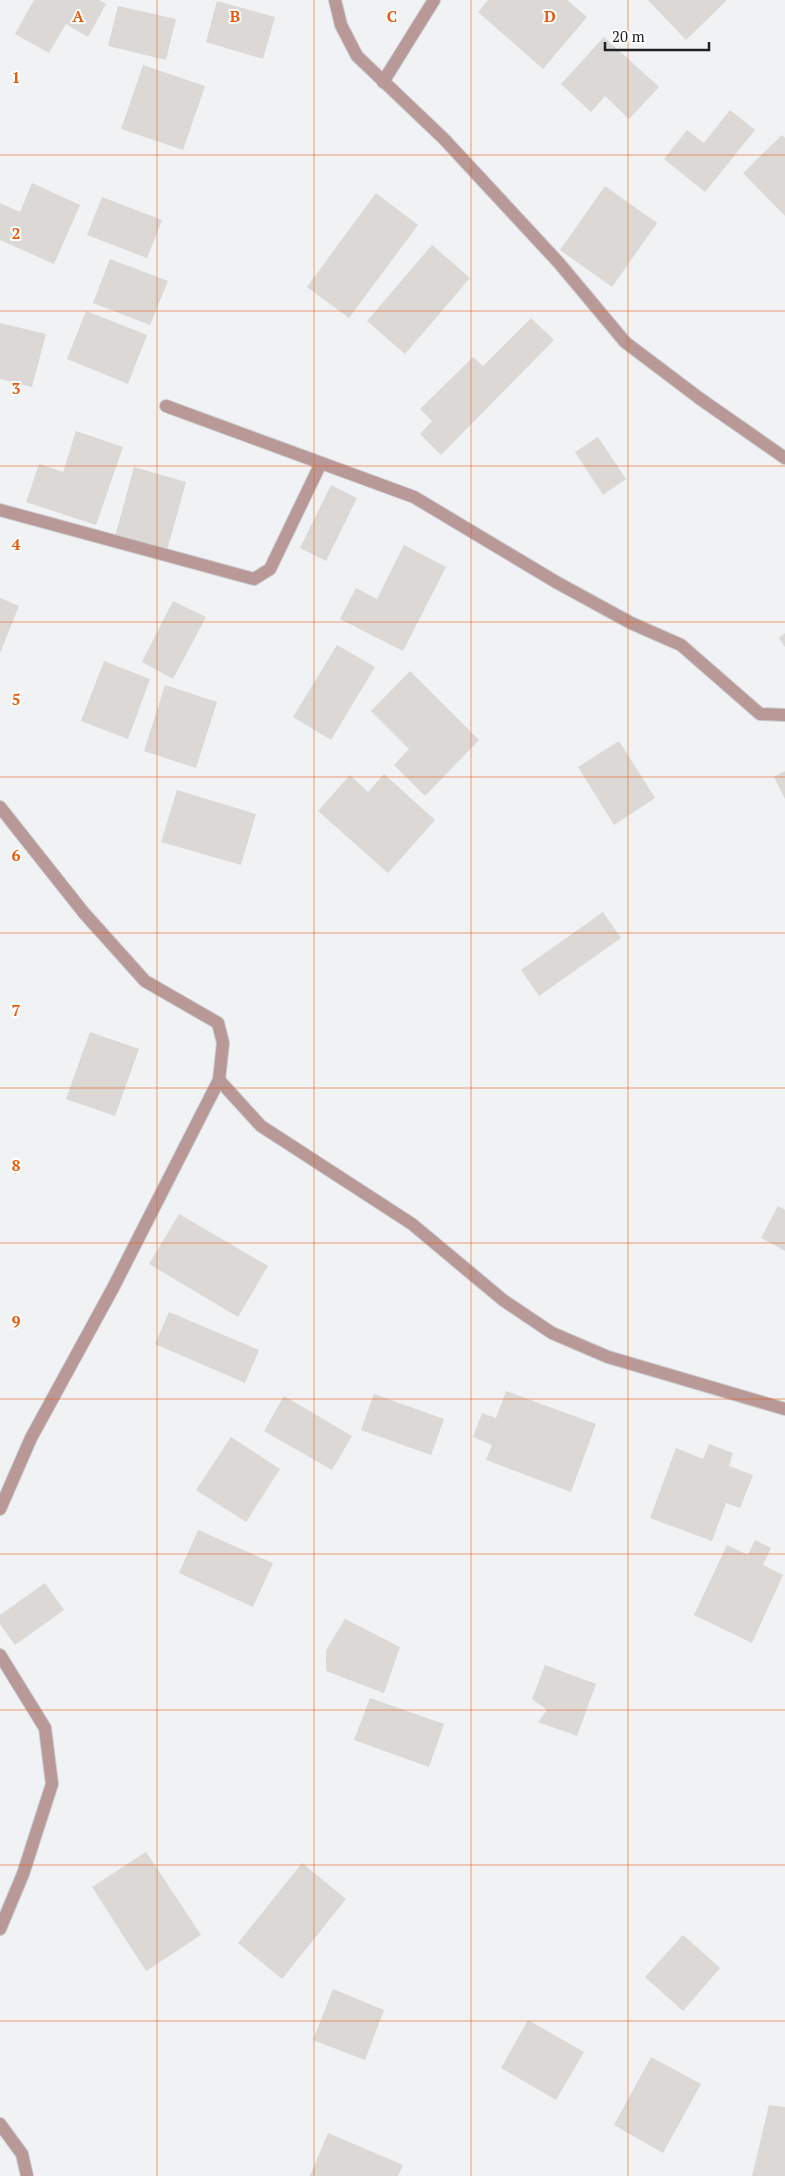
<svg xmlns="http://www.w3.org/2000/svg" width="785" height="2176" font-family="'PT Serif',serif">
  <rect width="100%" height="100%" fill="#f0f2f4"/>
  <g fill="#dbd8d6">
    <path d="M34,0H99L106,4L88,37L66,24L49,53L15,34Z"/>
    <path d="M488,0H567L587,17L543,69L478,12Z"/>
    <path d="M648,0H727L686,40Z"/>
    <path d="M217,1L275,17L263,59L206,42Z"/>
    <path d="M118,6L176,19L166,60L108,46Z"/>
    <path d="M604,37L659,87L629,119L605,96L591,112L561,84Z"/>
    <path d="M143,65L205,86L183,150L121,129Z"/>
    <path d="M730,110L755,130L705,192L664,159L687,130L704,143Z"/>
    <path d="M782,135L785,138V216L743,173Z"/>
    <path d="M32,183L80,205L54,264L0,240V203L20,212Z"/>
    <path d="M605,186L657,223L612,287L560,250Z"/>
    <path d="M376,193L418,225L349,318L307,287Z"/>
    <path d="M102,197L162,220L147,258L87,235Z"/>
    <path d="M432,245L470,278L405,354L367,321Z"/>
    <path d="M110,259L168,281L150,325L93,303Z"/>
    <path d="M86,311L147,335L128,384L67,359Z"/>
    <path d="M531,318L554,340L441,455L420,434L432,421L420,409L473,357L483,366Z"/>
    <path d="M0,323L46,334L32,387L0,379Z"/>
    <path d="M76,431L123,447L96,525L26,502L39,464L63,472Z"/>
    <path d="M598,437L626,479L603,495L575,452Z"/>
    <path d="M134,467L186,482L166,554L114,540Z"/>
    <path d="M331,485L357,498L326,561L300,548Z"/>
    <path d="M404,545L446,567L403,651L340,619L356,588L377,599Z"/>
    <path d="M0,598L19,606L0,653Z"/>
    <path d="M173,601L206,617L173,679L142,662Z"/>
    <path d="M785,633V647L779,638Z"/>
    <path d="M337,645L375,667L331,740L293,717Z"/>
    <path d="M104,661L150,679L128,739L81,721Z"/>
    <path d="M410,671L479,740L425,796L394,765L409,749L371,711Z"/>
    <path d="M165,685L217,702L196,768L144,751Z"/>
    <path d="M619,741L655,798L614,825L578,767Z"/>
    <path d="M785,771V799L774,777Z"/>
    <path d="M384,774L435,820L388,873L318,811L350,775L368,792Z"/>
    <path d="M177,790L256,814L241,865L161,842Z"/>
    <path d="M603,912L621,938L539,996L521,970Z"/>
    <path d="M90,1032L139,1049L115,1116L66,1099Z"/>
    <path d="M778,1206L785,1210V1251L761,1238Z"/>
    <path d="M179,1214L268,1266L238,1317L149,1264Z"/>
    <path d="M169,1312L259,1350L245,1383L155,1344Z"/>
    <path d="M506,1391L596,1424L571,1492L486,1460L492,1445L473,1437L482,1413L496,1418Z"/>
    <path d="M374,1394L444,1419L431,1455L361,1430Z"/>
    <path d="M284,1396L352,1436L332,1470L264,1431Z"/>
    <path d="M231,1437L280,1469L246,1522L196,1490Z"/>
    <path d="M709,1444L733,1453L729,1466L753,1475L740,1508L726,1503L712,1541L650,1518L676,1448L703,1459Z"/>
    <path d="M198,1530L273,1563L253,1607L179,1573Z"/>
    <path d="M755,1540L771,1548L763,1565L783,1575L752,1643L694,1615L727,1545L748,1555Z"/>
    <path d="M45,1583L64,1610L15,1645L0,1624V1615Z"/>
    <path d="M345,1619L400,1647L384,1693L326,1671V1650Z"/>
    <path d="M545,1665L596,1684L577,1736L538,1722L547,1710L532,1699Z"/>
    <path d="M370,1698L444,1724L429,1767L354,1740Z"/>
    <path d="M146,1852L201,1935L146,1971L92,1887Z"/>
    <path d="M302,1863L346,1899L282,1979L238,1943Z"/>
    <path d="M683,1935L720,1968L683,2011L645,1977Z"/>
    <path d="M333,1989L384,2010L365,2060L313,2040Z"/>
    <path d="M528,2020L584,2052L556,2100L501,2068Z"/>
    <path d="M651,2057L701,2084L663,2153L614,2125Z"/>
    <path d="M769,2105L785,2107V2176H752Z"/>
    <path d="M328,2133L403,2165L398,2176H310Z"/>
  </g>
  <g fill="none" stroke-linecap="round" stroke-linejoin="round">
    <g stroke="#cbccce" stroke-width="14">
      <g id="minor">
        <path d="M335,0L341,25L357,56L444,139L559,263L625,342L699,398L785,458"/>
        <path d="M383,82L434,0"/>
        <path d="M166,406L414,497L556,582L631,623L681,645L760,714L785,715"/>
        <path d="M0,510L254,579L270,569L321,463"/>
        <path d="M0,807L84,913L145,981L218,1023L223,1043L219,1080L113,1288L31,1438L0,1509"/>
        <path d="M219,1080L261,1126L412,1224L503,1300L552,1333L608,1357L785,1409"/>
        <path d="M0,1655L45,1728L52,1784L23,1874L0,1929"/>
        <path d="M0,2124L22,2154L27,2176"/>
      </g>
    </g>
    <use href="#minor" stroke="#b99898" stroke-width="12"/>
  </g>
  <path fill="none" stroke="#e8590c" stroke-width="1" stroke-opacity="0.55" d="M157,0V2176M314,0V2176M471,0V2176M628,0V2176M0,155H785M0,311H785M0,466H785M0,622H785M0,777H785M0,933H785M0,1088H785M0,1243H785M0,1399H785M0,1554H785M0,1710H785M0,1865H785M0,2021H785"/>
  <g font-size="16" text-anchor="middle" font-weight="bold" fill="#e8590c" stroke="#fff" stroke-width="4" stroke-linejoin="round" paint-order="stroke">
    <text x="78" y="22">A</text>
    <text x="235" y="22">B</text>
    <text x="392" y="22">C</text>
    <text x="550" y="22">D</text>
    <text x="16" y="83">1</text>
    <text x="16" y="239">2</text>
    <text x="16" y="394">3</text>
    <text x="16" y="550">4</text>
    <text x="16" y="705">5</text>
    <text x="16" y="861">6</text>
    <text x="16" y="1016">7</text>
    <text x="16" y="1171">8</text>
    <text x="16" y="1327">9</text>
  </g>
  <path d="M605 42v8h104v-8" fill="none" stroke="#202122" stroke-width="2.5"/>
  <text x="612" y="42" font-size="15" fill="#202122" stroke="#ffffff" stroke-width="4" paint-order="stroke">20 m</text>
</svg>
